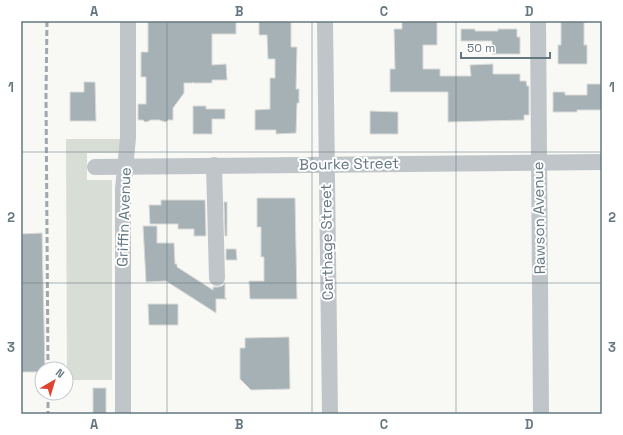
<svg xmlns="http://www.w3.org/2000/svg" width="623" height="435" font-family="'Space Grotesk',sans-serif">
  <rect width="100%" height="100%" fill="#f8f8f5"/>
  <path fill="#d8ddd5" d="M66,139H120V153H87V180H112V380H67Z"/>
  <g fill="#a6b1b5" stroke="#dadad8">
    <path d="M148,21H236V34H212V65L226,64L227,80H212V83H193V82L192,83H184V93L173,108V120H168L166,122L159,120H151L149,121L145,122L143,120H138V104H146V77H141V52H148Z"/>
    <path d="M259,21H291V47H297L296,89H299V103H297L296,133L276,134V130H255V110L270,109V78H275V59H268L267,35H259Z"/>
    <path d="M402,21H437V45H423V69H440V76H471L470,65L493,64V74H520V81H526L527,86H529V115H524V120L448,122V92H390V69H395L394,29H402Z"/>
    <path d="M561,21H584V45H587V64H558V45H561Z"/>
    <path d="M461,29H475V31H498V29H517V37H520V54H492V41H461Z"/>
    <path d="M84,82H95L96,121H70V92H84Z"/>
    <path d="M587,84H601L602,110H577V112H553V92H565V95H587Z"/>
    <path d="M193,106H206V109H225V119H212V134H193Z"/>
    <path d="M370,111L398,112V134H370Z"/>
    <path d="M257,198H295L297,299H250L249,281H264V257H261V227H257Z"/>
    <path d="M161,200H205L206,236H194V229H178V224H150L149,205H161Z"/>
    <path d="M224,202H227V236H225Z"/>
    <path d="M143,226H157V243H174L175,264H177V267L213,290V287H218L222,286L225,283V298L227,299H216V313L166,281L146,282Z"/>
    <path d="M42,233L45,369H42V372H21V234Z"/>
    <path d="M226,249H236L237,260H226Z"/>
    <path d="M148,304H178V325H149Z"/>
    <path d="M289,337L290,389L251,390L240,379V348H245V338Z"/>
    <rect x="93" y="388" width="13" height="26"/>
  </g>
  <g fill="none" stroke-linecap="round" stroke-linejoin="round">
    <g stroke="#bfc5c8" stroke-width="16">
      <path d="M325,21L330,414"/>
      <path d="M538,21L541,414"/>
      <path d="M214,165L217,278"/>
      <path d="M95,167L602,162"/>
      <path d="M123,414V189L128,138V21"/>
    </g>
    <g stroke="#9fa8ac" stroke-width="3" stroke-dasharray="6 3" stroke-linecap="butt">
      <path d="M47,21L46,96L48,369"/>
      <path d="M48,393V414"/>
    </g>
  </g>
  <path fill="none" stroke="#647780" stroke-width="1" stroke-opacity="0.55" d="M167,21V414M312,21V414M456,21V414M21,152H602M21,283H602"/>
  <g text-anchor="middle" stroke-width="4" stroke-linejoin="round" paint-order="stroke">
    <g font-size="15" fill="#647780" stroke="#fff">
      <text transform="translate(349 164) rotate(-1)" y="5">Bourke Street</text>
      <text transform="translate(124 217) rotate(-88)" y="5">Griffin Avenue</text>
      <text transform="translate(539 218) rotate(-91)" y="5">Rawson Avenue</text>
      <text transform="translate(327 242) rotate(-91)" y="5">Carthage Street</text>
    </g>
  </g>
  <rect width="623" height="435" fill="none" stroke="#ffffff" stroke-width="44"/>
  <g transform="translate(54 381) rotate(38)"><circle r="19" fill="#ffffff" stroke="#c1c9cc"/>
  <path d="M0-3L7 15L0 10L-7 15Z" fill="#e0442e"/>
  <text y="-6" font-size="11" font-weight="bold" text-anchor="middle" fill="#647780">N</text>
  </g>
  <path d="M461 52v6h89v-6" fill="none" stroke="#647780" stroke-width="2"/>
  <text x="467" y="52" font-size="12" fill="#647780" stroke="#ffffff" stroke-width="3" paint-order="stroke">50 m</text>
  <rect x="22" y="22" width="579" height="391" fill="none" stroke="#647780" stroke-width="1.5"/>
  <g font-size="13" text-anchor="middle" font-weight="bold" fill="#647780">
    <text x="94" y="16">A</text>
    <text x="239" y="16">B</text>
    <text x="384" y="16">C</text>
    <text x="529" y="16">D</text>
    <text x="11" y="92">1</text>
    <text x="612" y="92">1</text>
    <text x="11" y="222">2</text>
    <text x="612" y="222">2</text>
    <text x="11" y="352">3</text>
    <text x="612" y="352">3</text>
    <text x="94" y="429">A</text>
    <text x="239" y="429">B</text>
    <text x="384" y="429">C</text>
    <text x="529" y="429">D</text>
  </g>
</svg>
